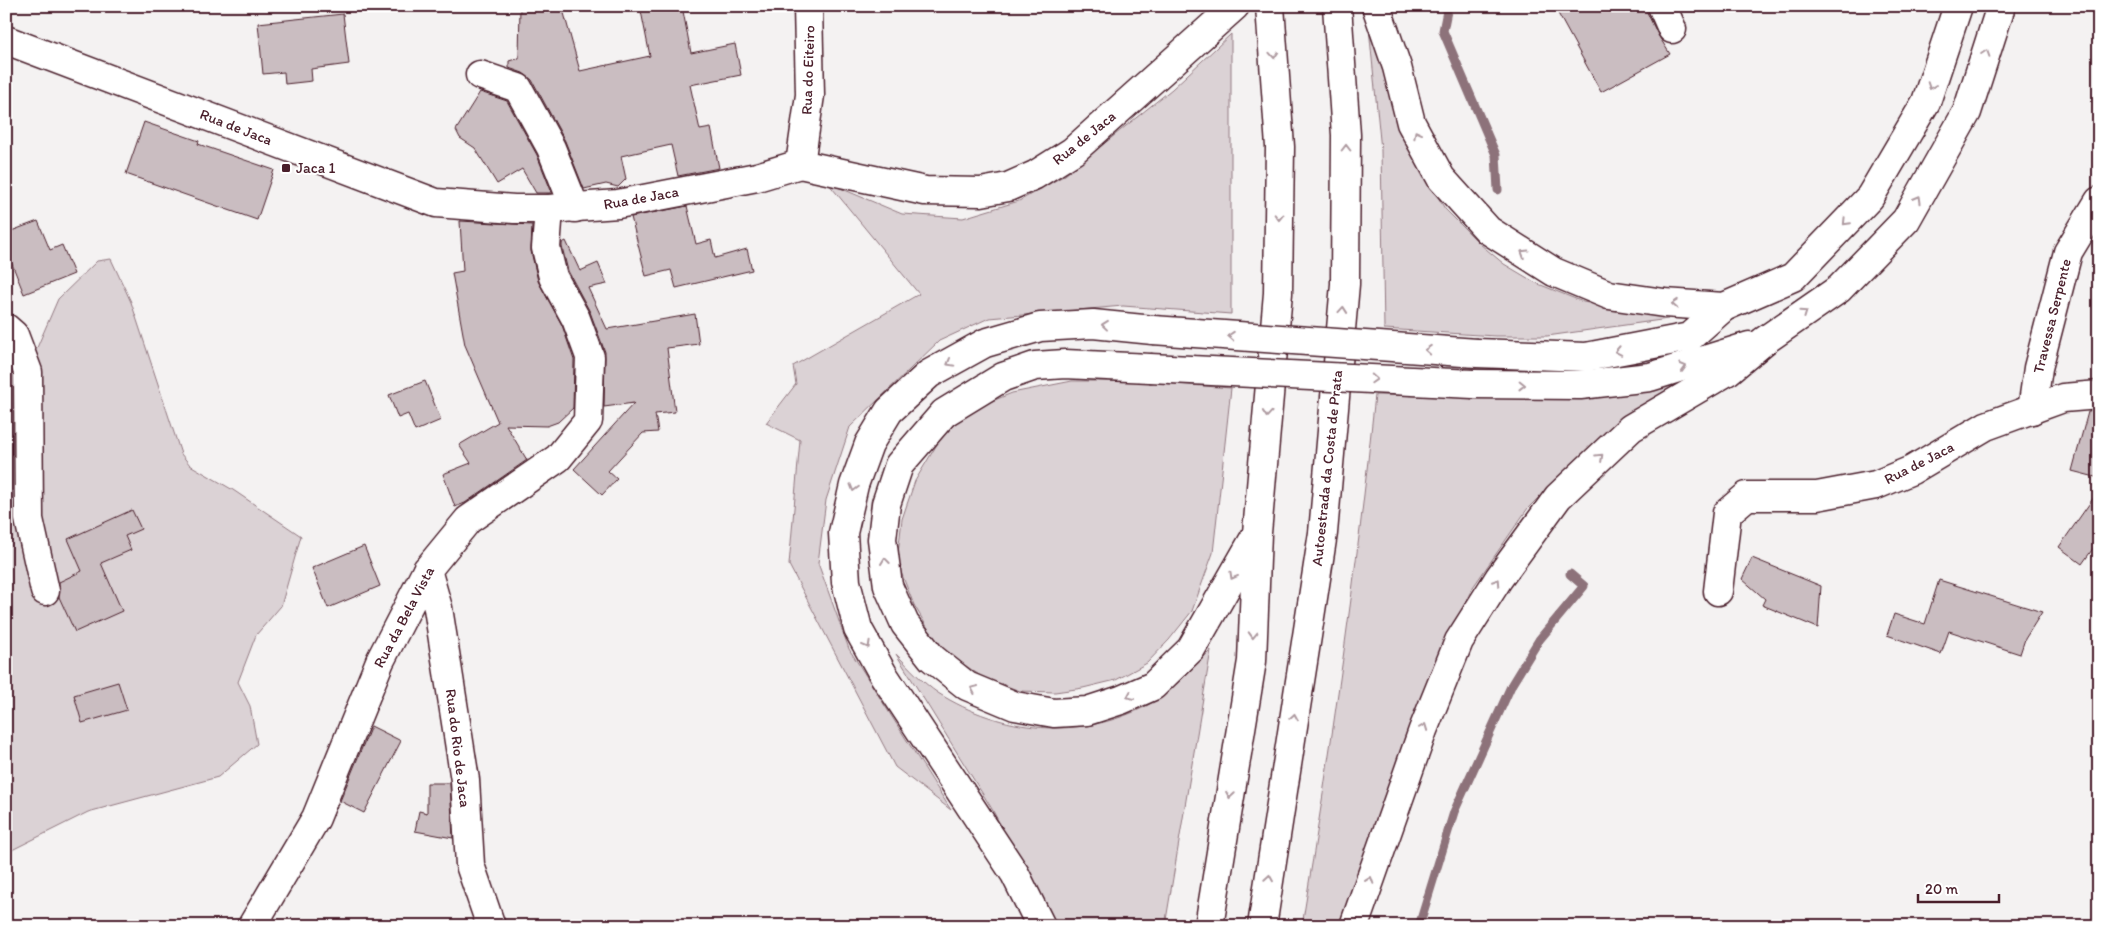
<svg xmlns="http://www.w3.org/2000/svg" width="2105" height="932" font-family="Itim,sans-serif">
  <rect width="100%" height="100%" fill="#f4f2f2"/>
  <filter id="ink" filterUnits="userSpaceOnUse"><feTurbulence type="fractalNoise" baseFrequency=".02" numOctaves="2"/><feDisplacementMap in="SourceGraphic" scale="10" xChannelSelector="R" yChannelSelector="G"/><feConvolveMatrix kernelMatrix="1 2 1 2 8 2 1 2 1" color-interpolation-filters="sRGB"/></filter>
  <g filter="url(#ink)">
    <g fill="#dbd2d5" stroke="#927880">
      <path d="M1369,28L1410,149L1445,209L1480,244L1504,264L1536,283L1583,302L1635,311H1665L1668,319L1547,336H1495L1384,329L1381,150Z"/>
      <path d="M1231,34V314L1123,306L989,318L939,341L850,427L826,500L818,563L849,649L951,810L895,767L789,565L800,440L766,423L796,384L793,366L919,294L828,183L902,214L963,218L1019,201L1065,175L1172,89Z"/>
      <path d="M111,259L131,302L181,454L190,465L233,490L301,536L281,606L256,635L238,682L250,706L257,744L218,777L88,812L6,853V368L36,350L58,299L97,261Z"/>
      <path d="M1689,376L1565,471L1528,508L1473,587L1432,668L1359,877L1340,926H1302C1331,749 1357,573 1375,395L1556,398Z"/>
      <path d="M1072,381H1135L1231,388L1213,553L1192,611L1169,640L1147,663L1116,680L1083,688L1055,692L1020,691L982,677L939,647L914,605L897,562L902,519L915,481L942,436L970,410L1012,393Z"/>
      <path d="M1211,650L1165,926H1053L992,809L896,654C909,667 923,683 938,693C1001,733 1081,741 1148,705C1172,692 1192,668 1211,650Z"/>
    </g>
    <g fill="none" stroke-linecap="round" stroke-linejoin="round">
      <g stroke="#8d727a" stroke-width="9">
        <path d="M1448,6L1443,31L1496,155L1498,190"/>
        <path d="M1419,926L1454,812L1512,684L1539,640L1584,586L1570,574"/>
      </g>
    </g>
    <g fill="#cabdc1" stroke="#4a1f2b">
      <path d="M520,6H562L580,71L650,56L640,6H682L691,53L735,44L741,75L690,85L700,130L711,128L719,168L678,176L671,145L621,156L626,179L618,187L606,184L584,189L565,141L532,80L523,73L509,68V61L519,58Z"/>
      <path d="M1554,6H1644L1658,35L1670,54L1601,92Z"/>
      <path d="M343,14L349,64L311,69L312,81L285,84L284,72L263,74L258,23Z"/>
      <path d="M480,92L507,101L537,155L552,193H536L522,169L497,184L475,148L460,138L456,130Z"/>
      <path d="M144,122L199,141L198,144L274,170L257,220L126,174Z"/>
      <path d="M687,206L696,244L711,240L715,258L747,249L752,270L676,288L671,270L646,276L631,217Z"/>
      <path d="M38,221L50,250L62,245L74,274L24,294L12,264L6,267V233Z"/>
      <path d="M460,221L532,225L531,251L538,281L562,325L574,360L573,408L558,422L547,426L506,425L527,460L465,503L455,507L443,474L471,463L459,445L498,422L465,345L452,273L463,271Z"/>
      <path d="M566,241L580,271L598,263L607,284L588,288L607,329L695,314L699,344L667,348L675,412L655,414L658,432L643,433L608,471L617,479L602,495L574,469L634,403L604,407L605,352L590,312L568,271L562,247V243Z"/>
      <path d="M425,381L441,420L415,431L408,414L398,418L389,395Z"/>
      <path d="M2099,411V478L2072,471L2088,412Z"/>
      <path d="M2099,490V540L2082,564L2059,547Z"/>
      <path d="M132,510L141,529L125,536L131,550L101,563L122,611L75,632L59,597V582L82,571L68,539Z"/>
      <path d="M364,546L380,586L328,608L312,568Z"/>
      <path d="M1752,558L1821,586L1818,628L1762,605L1765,599L1742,579Z"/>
      <path d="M1939,580L2042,612L2025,639L2020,654L1949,631L1941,654L1887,635L1894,614L1925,624Z"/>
      <path d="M118,682L127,710L82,723L74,695Z"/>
      <path d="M371,726L401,741L364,813L340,801Z"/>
      <path d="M427,783H450L453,838L415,831L419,811L427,813Z"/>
    </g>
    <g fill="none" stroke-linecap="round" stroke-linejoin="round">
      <g stroke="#4a1f2b" stroke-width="31">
        <g id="minor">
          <path d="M1662,6L1672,29"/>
          <path d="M6,40L436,203L514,209H549L618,204L757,177L800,164L925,191L981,192L1008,187L1035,175L1073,151L1235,6"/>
          <path d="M480,75L518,88L551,148L575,208"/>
          <path d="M800,164L810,95L808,6"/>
          <path d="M6,328L14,335L28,372L29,519L45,591"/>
          <path d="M2032,410L2038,368L2068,252L2099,201"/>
          <path d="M427,570L438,608L465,780L470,865L491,926"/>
          <path d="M1718,591L1727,513L1747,496H1817L1876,485L1912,470L1986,426L2063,398L2099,395"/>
          <path d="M252,926L316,818L380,661L427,570L468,520L558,458L588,421L590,357L576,319L553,277L546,248L549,209"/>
        </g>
      </g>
      <g stroke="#4a1f2b" stroke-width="31">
        <g id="highway">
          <path d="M1376,6L1397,67L1411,123L1441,178L1488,230L1554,272L1609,295L1664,303L1724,307"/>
          <path d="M1477,353L1586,357L1690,337L1724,307L1793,277L1870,197L1926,102L1958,6"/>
          <path d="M1150,368L1065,364L1035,366L1003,377L944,413L899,465L886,504L882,539L888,586L905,624L932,658L967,686L1015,706L1054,713L1087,711L1121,700L1153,686L1191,649L1254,539"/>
          <path d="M1473,384L1580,385L1650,377L1749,346"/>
          <path d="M1041,926L1015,874L883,674L858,629L846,582L843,533L854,485L869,444L889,411L929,374L985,343L1040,327L1093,324L1153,330"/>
          <path d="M1209,926L1252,661L1257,533L1278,293L1280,147L1270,6"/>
          <path d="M1262,926L1323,533L1345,284L1346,135L1337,6"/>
          <path d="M1354,926L1423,730L1459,641L1499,578L1558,497L1631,428L1728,371L1764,341L1839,289L1906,220L1967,112L2001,6"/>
        </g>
      </g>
      <use href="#minor" stroke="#fff" stroke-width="28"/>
      <use href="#highway" stroke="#fff" stroke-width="28"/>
      <g stroke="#4a1f2b" stroke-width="31" stroke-linecap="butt">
        <g id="highway-bridge">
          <path d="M1153,330L1477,353"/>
          <path d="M1150,368L1473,384"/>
        </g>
      </g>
      <use href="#highway-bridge" stroke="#fff" stroke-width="28"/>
    </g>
    <defs><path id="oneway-chevron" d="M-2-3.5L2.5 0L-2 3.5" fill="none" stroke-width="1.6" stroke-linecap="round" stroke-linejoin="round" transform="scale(1.25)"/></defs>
    <g stroke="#ae9aa0">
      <use href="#oneway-chevron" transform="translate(1986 53) rotate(-72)"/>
      <use href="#oneway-chevron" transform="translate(1274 55) rotate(86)"/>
      <use href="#oneway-chevron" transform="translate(1931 86) rotate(109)"/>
      <use href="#oneway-chevron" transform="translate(1417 134) rotate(-119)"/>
      <use href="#oneway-chevron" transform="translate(1346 148) rotate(-90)"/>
      <use href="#oneway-chevron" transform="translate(1918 199) rotate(-60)"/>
      <use href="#oneway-chevron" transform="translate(1279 217) rotate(91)"/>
      <use href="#oneway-chevron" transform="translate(1846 222) rotate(134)"/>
      <use href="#oneway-chevron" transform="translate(1524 253) rotate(-148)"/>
      <use href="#oneway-chevron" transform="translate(1675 304) rotate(-176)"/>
      <use href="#oneway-chevron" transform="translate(1343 310) rotate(-85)"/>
      <use href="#oneway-chevron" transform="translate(1804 313) rotate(-35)"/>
      <use href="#oneway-chevron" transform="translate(1105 325) rotate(-174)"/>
      <use href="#oneway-chevron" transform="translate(1231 336) rotate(-176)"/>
      <use href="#oneway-chevron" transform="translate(1428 350) rotate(-176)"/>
      <use href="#oneway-chevron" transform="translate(1618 351) rotate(169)"/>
      <use href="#oneway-chevron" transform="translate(950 363) rotate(151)"/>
      <use href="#oneway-chevron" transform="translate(1683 367) rotate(-17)"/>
      <use href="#oneway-chevron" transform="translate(1374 379) rotate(3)"/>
      <use href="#oneway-chevron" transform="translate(1522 385) rotate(1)"/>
      <use href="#oneway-chevron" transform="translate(1267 414) rotate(95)"/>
      <use href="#oneway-chevron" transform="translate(1600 457) rotate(-43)"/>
      <use href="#oneway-chevron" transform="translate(854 488) rotate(106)"/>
      <use href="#oneway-chevron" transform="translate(885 561) rotate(-97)"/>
      <use href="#oneway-chevron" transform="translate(1233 576) rotate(119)"/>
      <use href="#oneway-chevron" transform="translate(1497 582) rotate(-57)"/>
      <use href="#oneway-chevron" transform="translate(1253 635) rotate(92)"/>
      <use href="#oneway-chevron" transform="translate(867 645) rotate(61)"/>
      <use href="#oneway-chevron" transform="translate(974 689) rotate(-156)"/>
      <use href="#oneway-chevron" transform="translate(1130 696) rotate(156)"/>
      <use href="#oneway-chevron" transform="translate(1294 717) rotate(-81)"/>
      <use href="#oneway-chevron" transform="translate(1424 727) rotate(-69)"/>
      <use href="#oneway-chevron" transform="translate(1230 795) rotate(99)"/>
      <use href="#oneway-chevron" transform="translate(1269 878) rotate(-81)"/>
      <use href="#oneway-chevron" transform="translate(1370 880) rotate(-71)"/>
    </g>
  </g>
  <rect fill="#4a1f2b" stroke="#fff" stroke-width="2" x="281" y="163" width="10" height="10" rx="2.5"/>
  <g text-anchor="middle" stroke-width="4" stroke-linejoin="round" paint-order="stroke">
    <g font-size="15" fill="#4a1f2b" stroke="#fff">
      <text transform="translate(808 70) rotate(-88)" y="5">Rua do Eiteiro</text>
      <text transform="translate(236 127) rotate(21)" y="5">Rua de Jaca</text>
      <text transform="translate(1084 138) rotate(-39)" y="5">Rua de Jaca</text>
      <text transform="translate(641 198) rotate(-10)" y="5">Rua de Jaca</text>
      <text transform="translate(2052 316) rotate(-76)" y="5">Travessa Serpente</text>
      <text transform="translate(1919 463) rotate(-27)" y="5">Rua de Jaca</text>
      <text transform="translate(1327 468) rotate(-84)" y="5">Autoestrada da Costa de Prata</text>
      <text transform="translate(404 617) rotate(-62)" y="5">Rua da Bela Vista</text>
      <text transform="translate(458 748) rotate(83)" y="5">Rua do Rio de Jaca</text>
    </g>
    <g font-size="15" fill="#4a1f2b" stroke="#fff" text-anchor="start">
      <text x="296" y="173">Jaca 1</text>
    </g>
  </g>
  <rect width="2105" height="932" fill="none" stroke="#fff" stroke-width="25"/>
  <rect x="12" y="12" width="2080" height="907" fill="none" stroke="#4a1f2b" stroke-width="2" filter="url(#ink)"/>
  <path d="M1918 894v8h81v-8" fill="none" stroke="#4a1f2b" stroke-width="2.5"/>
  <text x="1925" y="894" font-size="15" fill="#4a1f2b" stroke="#ffffff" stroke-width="4" paint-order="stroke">20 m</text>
</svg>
